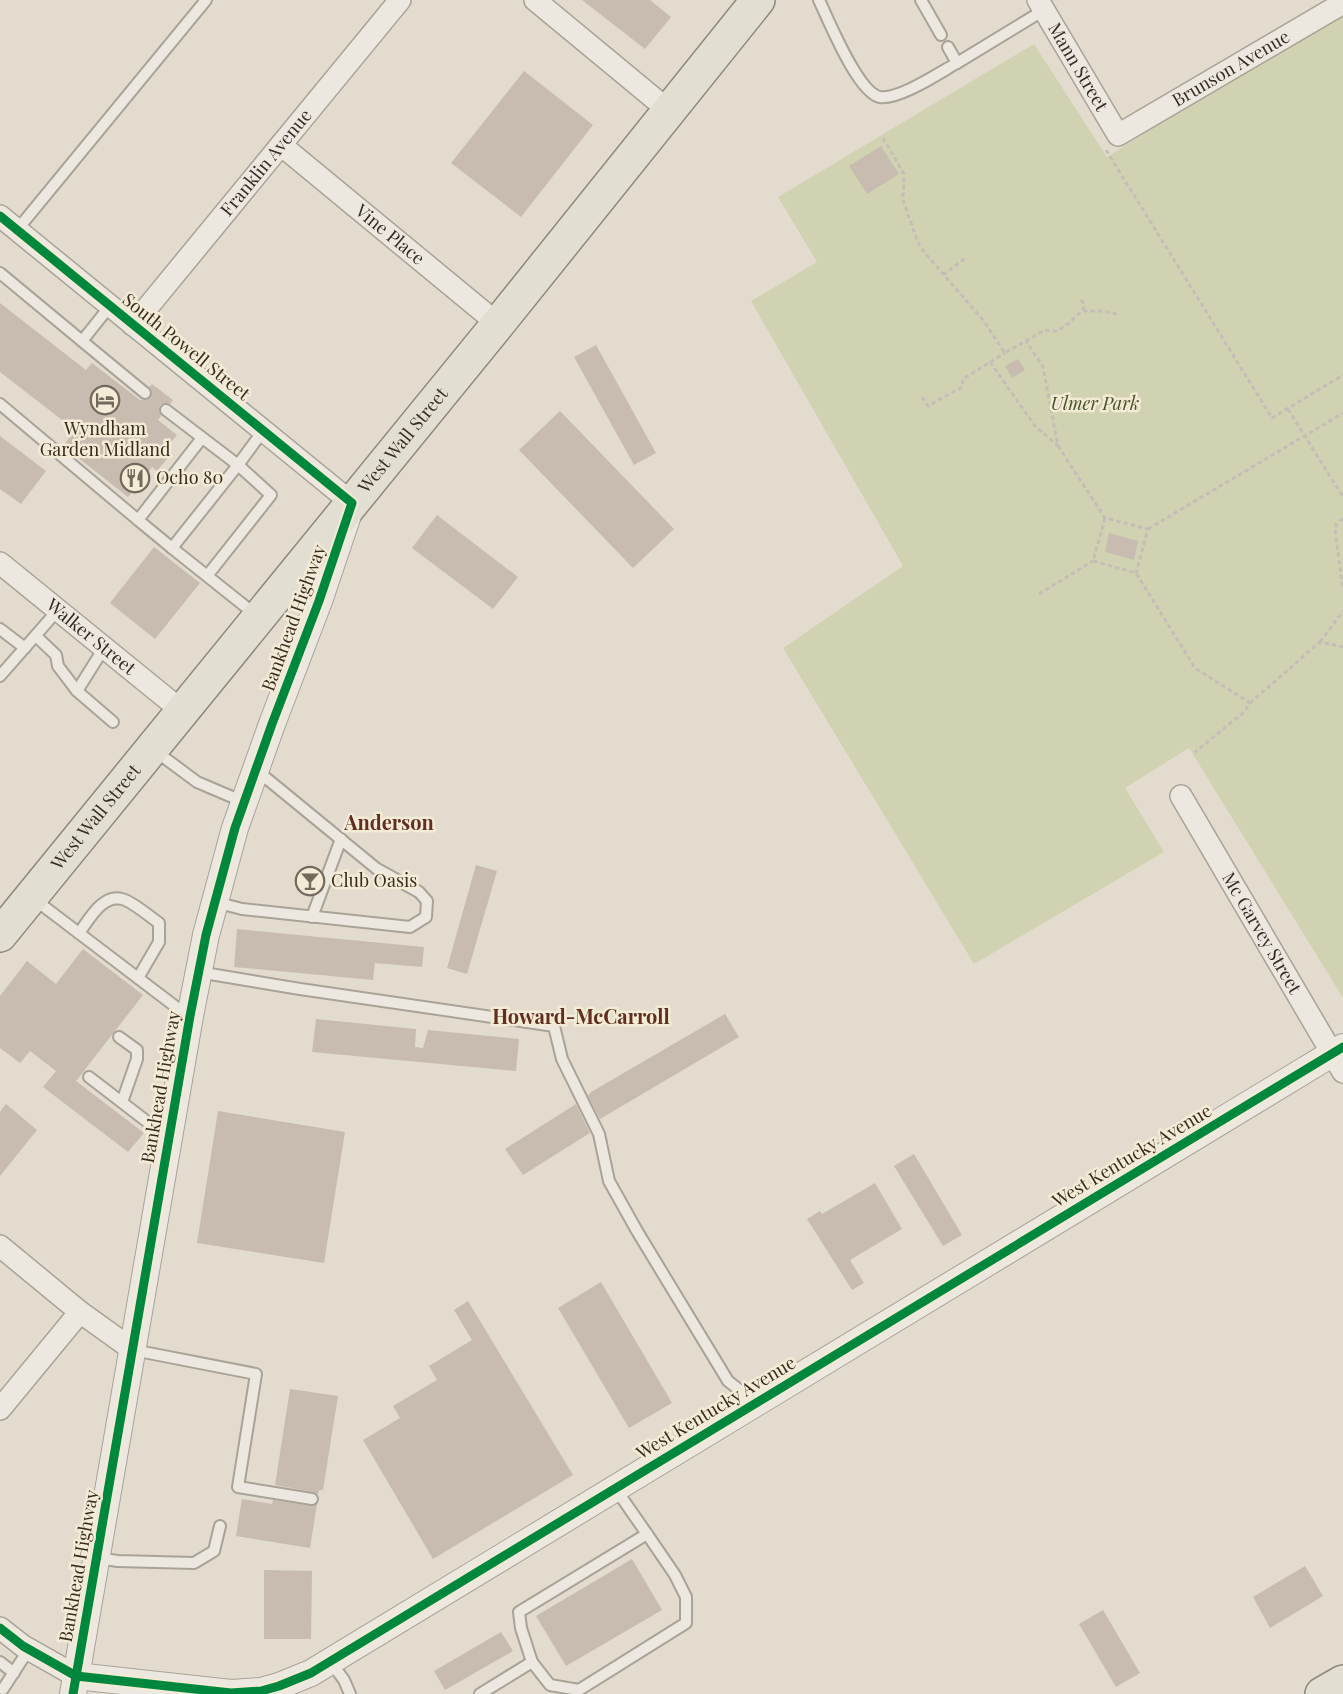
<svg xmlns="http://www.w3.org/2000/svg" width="1343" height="1694" font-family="'Playfair Display',serif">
  <rect width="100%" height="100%" fill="#e3dcce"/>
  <path fill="#d1d2b2" d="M1343,8V998L1189,748L1125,788L1164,852L974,964L783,648L903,566L751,301L817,262L778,197L1034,44L1107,157Z"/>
  <g fill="#c7bcaf">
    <path d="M582,0H650L671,17L645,49Z"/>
    <path d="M524,71L593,125L521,217L451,163Z"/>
    <path d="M881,146L899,174L867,194L849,166Z"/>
    <path d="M0,303L86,370L92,363L140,400H147L151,397L152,391L149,387L152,384L173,400L170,404L166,403L160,405L159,410L161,416L158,420L177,435L166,448L172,453L157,471L152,467L128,497L63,446L75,430L0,372Z"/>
    <path d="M596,345L656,453L634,465L574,357Z"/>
    <path d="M1018,359L1025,370L1012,378L1005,366Z"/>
    <path d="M560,411L674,529L633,568L519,450Z"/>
    <path d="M0,436L46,471L21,504L0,489Z"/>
    <path d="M437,515L518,577L493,609L412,548Z"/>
    <path d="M1109,533L1138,541L1134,560L1105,552Z"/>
    <path d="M154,547L200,583L155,639L110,603Z"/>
    <path d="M476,865L497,871L467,974L447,968Z"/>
    <path d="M237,929L424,947L422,967L375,963L373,980L234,967Z"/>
    <path d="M83,949L143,995L76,1081L144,1133L128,1152L43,1087L56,1071L30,1051L20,1063L0,1048V996L27,961L56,984Z"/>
    <path d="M725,1014L739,1037L600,1119L588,1096L591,1092Z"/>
    <path d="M316,1019L416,1029L415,1047L423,1048L428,1030L519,1039L516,1071L312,1052Z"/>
    <path d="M6,1104L37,1130L0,1176V1112Z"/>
    <path d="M576,1104L590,1133L523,1175L505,1149Z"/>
    <path d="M218,1111L345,1132L324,1263L197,1243Z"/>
    <path d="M914,1154L962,1235L943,1246L894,1166Z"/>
    <path d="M875,1183L902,1229L850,1260L864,1283L852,1290L807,1219L820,1211L822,1214Z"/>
    <path d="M601,1282L672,1403L629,1428L558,1308Z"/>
    <path d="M468,1301L573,1475L433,1559L363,1440L400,1418L393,1406L437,1380L429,1366L472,1340L454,1310Z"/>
    <path d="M290,1389L338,1396L323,1490H319L318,1495L313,1492L275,1485Z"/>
    <path d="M242,1499L272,1504L273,1500L311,1506L317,1504L310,1548L236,1536Z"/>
    <path d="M632,1559L662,1610L566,1666L536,1616Z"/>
    <path d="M1305,1566L1323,1596L1270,1628L1253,1597Z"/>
    <path d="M264,1570L312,1571L311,1639H264Z"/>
    <path d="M1103,1610L1140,1673L1116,1687L1079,1624Z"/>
    <path d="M501,1632L513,1651L445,1690L434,1671Z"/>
  </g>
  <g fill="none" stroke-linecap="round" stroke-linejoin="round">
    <g stroke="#a9a297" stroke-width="14">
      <g id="service">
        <path d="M819,0C829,21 858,93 880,97C899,100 939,73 957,63"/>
        <path d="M921,0L941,35"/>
        <path d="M948,47L957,63L1044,10"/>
        <path d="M17,230L206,0"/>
        <path d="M0,273L82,341"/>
        <path d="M110,306L82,341L145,393"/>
        <path d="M0,404L138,520"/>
        <path d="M166,410L238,465L263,431"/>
        <path d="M172,548L138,520L202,438"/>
        <path d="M207,576L271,495L238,465L172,548L256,615"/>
        <path d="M0,629L25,648"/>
        <path d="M36,636L56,655L58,666L77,691"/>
        <path d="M104,648L77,691L113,722"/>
        <path d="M0,676L57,611"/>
        <path d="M154,750L197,782L244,802"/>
        <path d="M34,899L180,1010L190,1012"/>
        <path d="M215,902L242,909L410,927L426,917L427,901L419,892L377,869L266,778L254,776"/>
        <path d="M312,917L341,839"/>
        <path d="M79,933C89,920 102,894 122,899C132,901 150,917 159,923V942L138,978"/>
        <path d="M198,972L300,989L554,1026L562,1059L599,1134L609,1181L637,1231L728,1381L756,1403"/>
        <path d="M119,1037L137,1050V1059L122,1102"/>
        <path d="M89,1077L167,1137"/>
        <path d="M133,1350L256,1374L238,1487L312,1499"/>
        <path d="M97,1558L118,1561L194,1563L214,1551L220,1526"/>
        <path d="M330,1661L344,1680L350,1694"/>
        <path d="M0,1662L14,1673"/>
        <path d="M532,1662L550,1685L579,1690L686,1623V1597L675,1575L647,1534"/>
        <path d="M3,1689L29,1649"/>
        <path d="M480,1694L532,1662L521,1628L519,1612L647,1534L615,1488"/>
      </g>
    </g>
    <g stroke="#a9a297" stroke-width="24">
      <g id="minor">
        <path d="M535,0L668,110"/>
        <path id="s1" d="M1038,0L1118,135L1343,3"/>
        <path id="s2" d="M281,145L498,324"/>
        <path d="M0,216L352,503"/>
        <path id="s3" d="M133,325L400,0"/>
        <path id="s4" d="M0,563L182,711"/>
        <path id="s5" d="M1181,796L1343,1072"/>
        <path d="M0,1246L80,1312L133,1350"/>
        <path d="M0,1409L80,1312"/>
        <path d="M0,1628L23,1646L76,1676"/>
      </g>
    </g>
    <g stroke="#a9a297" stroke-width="28">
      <g id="tertiary">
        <path d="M76,1676L231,1693L261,1691L279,1686L311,1673L1343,1047"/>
        <path d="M73,1694L190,1016L206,935L235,828L272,724L319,601L348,515"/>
      </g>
    </g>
    <g stroke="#8e877e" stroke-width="36">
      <g id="primary">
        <path id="s6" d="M0,935L498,324L758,0"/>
        <path d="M1322,1694L1343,1682"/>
      </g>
    </g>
    <g stroke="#c4bfb6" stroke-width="3" stroke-dasharray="4.5 3" stroke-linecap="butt">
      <path d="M883,138L904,174L903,200L918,243L925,253L983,320L1005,353L1045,330L1057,331L1069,323L1082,311H1103L1120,315"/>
      <path d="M1106,150L1272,418L1343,375"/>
      <path d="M943,275L967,257"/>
      <path d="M1081,300L1085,305L1082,311"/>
      <path d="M990,362L1035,426L1058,446L1043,367L1026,341"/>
      <path d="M922,397L928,406L962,387L963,379L1005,353"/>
      <path d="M1288,409L1343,497"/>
      <path d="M1058,446L1105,518L1148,529L1136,573"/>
      <path d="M1105,518L1093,561L1136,573L1195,668L1250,703L1244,712L1195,752"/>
      <path d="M1343,519L1337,522L1335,530L1343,590"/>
      <path d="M1148,529L1343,413"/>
      <path d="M1039,594L1093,561"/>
      <path d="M1320,642L1343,611"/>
      <path d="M1250,703L1320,642L1343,647"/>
    </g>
    <use href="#service" stroke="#ece8e0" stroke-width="10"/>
    <use href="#minor" stroke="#ece8e0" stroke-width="21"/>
    <use href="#tertiary" stroke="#ece8e0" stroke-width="26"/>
    <use href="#primary" stroke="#e3ded2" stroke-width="33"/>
    <g stroke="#f3ebd5" stroke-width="13">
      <g id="cycleway">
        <path d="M0,216L352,503L319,601L272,724L235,828L206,935L190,1016L73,1694"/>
        <path d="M0,1628L23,1646L76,1676L231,1693L261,1691L279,1686L311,1673L1343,1047"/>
      </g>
    </g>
    <use href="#cycleway" stroke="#00873e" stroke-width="9"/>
  </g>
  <defs>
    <g id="hotel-ring" transform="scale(1.5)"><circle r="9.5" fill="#f3ebd5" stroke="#73695d" stroke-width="1.5"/><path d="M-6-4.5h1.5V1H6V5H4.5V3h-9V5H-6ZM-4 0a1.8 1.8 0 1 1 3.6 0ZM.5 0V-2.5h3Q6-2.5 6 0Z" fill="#73695d"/></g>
    <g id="restaurant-ring" transform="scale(1.5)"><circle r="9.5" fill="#f3ebd5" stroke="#73695d" stroke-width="1.5"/><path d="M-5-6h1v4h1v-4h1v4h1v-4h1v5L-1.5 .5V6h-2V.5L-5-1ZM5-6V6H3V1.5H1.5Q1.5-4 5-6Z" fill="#73695d"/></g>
    <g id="bar-ring" transform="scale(1.5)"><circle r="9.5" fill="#f3ebd5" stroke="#73695d" stroke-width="1.5"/><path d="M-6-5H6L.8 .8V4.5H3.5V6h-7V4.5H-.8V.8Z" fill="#73695d"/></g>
  </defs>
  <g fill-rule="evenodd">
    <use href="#hotel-ring" x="105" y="400"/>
    <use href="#restaurant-ring" x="135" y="478"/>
    <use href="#bar-ring" x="310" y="881"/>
  </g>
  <g text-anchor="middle" stroke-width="5" stroke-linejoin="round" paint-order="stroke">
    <g font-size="18" fill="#372b20" stroke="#f3ebd5">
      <text dy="6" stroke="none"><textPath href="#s1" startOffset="78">Mann Street</textPath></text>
      <text dy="6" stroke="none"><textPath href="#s1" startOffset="288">Brunson Avenue</textPath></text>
      <text dy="6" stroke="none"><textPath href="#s3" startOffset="210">Franklin Avenue</textPath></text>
      <text dy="6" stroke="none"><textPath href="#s2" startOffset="141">Vine Place</textPath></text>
      <text transform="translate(186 347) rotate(39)" y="6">South Powell Street</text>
      <text dy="6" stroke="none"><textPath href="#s6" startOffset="638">West Wall Street</textPath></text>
      <text transform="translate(294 618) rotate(-70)" y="6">Bankhead Highway</text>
      <text dy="6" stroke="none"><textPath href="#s4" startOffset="117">Walker Street</textPath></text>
      <text dy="6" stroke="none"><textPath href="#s6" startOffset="152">West Wall Street</textPath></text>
      <text dy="6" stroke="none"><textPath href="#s5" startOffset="159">Mc Garvey Street</textPath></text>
      <text transform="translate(161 1087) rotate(-80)" y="6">Bankhead Highway</text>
      <text transform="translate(1132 1156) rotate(-31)" y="6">West Kentucky Avenue</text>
      <text transform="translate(716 1408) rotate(-31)" y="6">West Kentucky Avenue</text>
      <text transform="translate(79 1566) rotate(-80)" y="6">Bankhead Highway</text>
    </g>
    <g font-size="18" font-style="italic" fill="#475228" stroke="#f3ebd5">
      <text x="1095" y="410">Ulmer Park</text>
    </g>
    <g font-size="18" fill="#372b20" stroke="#f3ebd5" text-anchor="start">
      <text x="105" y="435" text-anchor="middle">Wyndham<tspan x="105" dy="21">Garden Midland</tspan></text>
      <text x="156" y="484">Ocho 80</text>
      <text x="331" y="887">Club Oasis</text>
    </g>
    <g font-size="20" font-weight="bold" fill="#612f22" stroke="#f3ebd5">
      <text x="389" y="830">Anderson</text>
      <text x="581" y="1024">Howard-McCarroll</text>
    </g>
  </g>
</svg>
